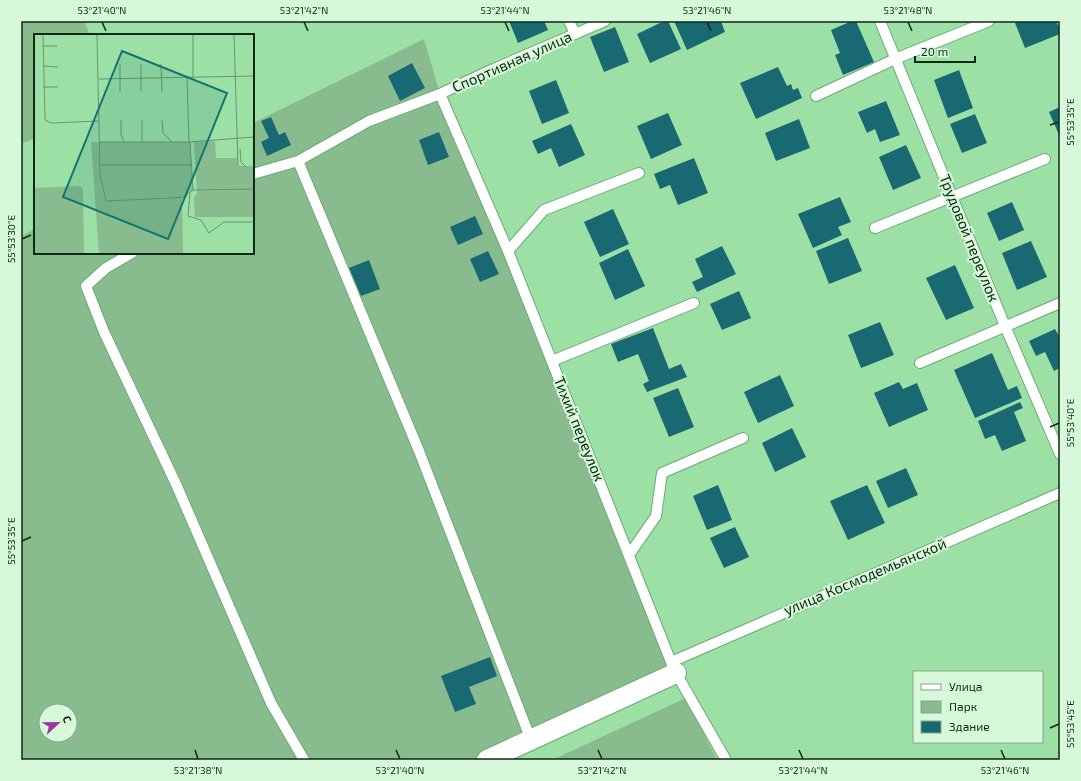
<svg xmlns="http://www.w3.org/2000/svg" width="1081" height="781" font-family="'Exo 2',sans-serif">
  <rect width="100%" height="100%" fill="#9de0a6"/>
  <g fill="#88bb8e" fill-rule="evenodd">
    <path d="M21,21H84L90,35H35V138L21,144Z"/>
    <path d="M424,39L440,94L676,673L487,760H21V236L35,229V253H253V123ZM46,711H70V735H46Z"/>
    <path d="M686,698L717,760H552Z"/>
  </g>
  <g fill="#196973">
    <path d="M509,21H544L548,30L518,43Z"/>
    <path d="M662,21H668L681,49L650,63L637,34L662,22Z"/>
    <path d="M674,21H721L725,32L687,50Z"/>
    <path d="M852,21H856L874,62L843,75L835,55L840,53L831,30Z"/>
    <path d="M1020,21H1056L1060,30V34L1025,48L1015,23Z"/>
    <path d="M615,27L629,62L604,72L590,37Z"/>
    <path d="M412,63L425,88L400,101L388,76Z"/>
    <path d="M778,67L787,86L791,84L793,90L798,88L802,98L756,119L740,83Z"/>
    <path d="M959,70L973,108L948,118L934,80Z"/>
    <path d="M556,80L569,113L542,124L529,91Z"/>
    <path d="M886,101L900,135L880,142L875,129L867,133L858,112Z"/>
    <path d="M1060,107V137L1049,112Z"/>
    <path d="M668,113L682,145L651,159L637,126Z"/>
    <path d="M975,114L987,143L962,153L950,124Z"/>
    <path d="M271,117L279,135L285,132L291,145L267,156L261,142L269,138L261,121Z"/>
    <path d="M799,119L810,148L776,161L765,133Z"/>
    <path d="M571,124L585,155L559,167L551,148L538,154L532,141Z"/>
    <path d="M439,132L449,157L428,165L419,140Z"/>
    <path d="M906,145L921,178L893,190L879,157Z"/>
    <path d="M694,158L708,193L678,205L670,185L660,189L654,174Z"/>
    <path d="M840,197L851,222L838,227L842,235L813,248L798,214Z"/>
    <path d="M1012,202L1024,230L999,241L987,213Z"/>
    <path d="M613,209L629,244L600,257L584,222Z"/>
    <path d="M475,216L483,234L458,245L450,227Z"/>
    <path d="M848,238L862,271L829,284L816,251Z"/>
    <path d="M1031,241L1047,277L1017,290L1002,253Z"/>
    <path d="M722,246L736,274L697,292L692,282L703,277L695,259Z"/>
    <path d="M628,249L645,286L615,300L599,263Z"/>
    <path d="M488,251L499,274L480,282L470,259Z"/>
    <path d="M369,260L380,289L361,296L349,268Z"/>
    <path d="M955,265L974,308L946,320L926,278Z"/>
    <path d="M739,291L751,318L722,330L710,304Z"/>
    <path d="M880,322L894,355L861,368L848,335Z"/>
    <path d="M653,328L669,369L681,364L687,377L647,392L643,384L649,381L638,354L618,362L611,344Z"/>
    <path d="M1055,329L1060,338V368L1054,371L1045,352L1036,356L1029,341Z"/>
    <path d="M992,353L1008,390L1017,386L1022,398L975,418L954,370Z"/>
    <path d="M780,375L794,406L758,423L744,392Z"/>
    <path d="M899,382L903,389L917,383L928,410L889,427L874,393Z"/>
    <path d="M678,388L694,427L669,437L653,398Z"/>
    <path d="M1020,402L1023,408L1014,412L1026,441L1002,451L995,435L985,439L978,421Z"/>
    <path d="M792,428L806,457L775,472L762,443Z"/>
    <path d="M906,468L918,495L888,508L876,481Z"/>
    <path d="M718,485L732,520L707,530L693,496Z"/>
    <path d="M867,485L885,523L848,540L830,501Z"/>
    <path d="M735,527L749,557L724,568L710,538Z"/>
    <path d="M490,657L497,676L469,687L476,704L455,712L441,676Z"/>
  </g>
  <g fill="none" stroke-linecap="round" stroke-linejoin="round">
    <g stroke="#6aab73" stroke-width="12">
      <g id="lane">
        <path d="M569,21L575,34"/>
        <path d="M880,21L1005,326L1060,454"/>
        <path d="M440,94L508,251L671,662L676,673L726,760"/>
        <path d="M816,96L895,59L989,21"/>
        <path d="M298,161L419,451L531,740"/>
        <path d="M253,174L298,161L369,121L440,94L489,71L605,21"/>
        <path d="M875,228L1045,159"/>
        <path d="M508,251L544,210L639,173"/>
        <path d="M132,253L106,268L86,286L104,332L176,484L271,703L304,760"/>
        <path d="M552,361L694,303"/>
        <path d="M920,363L1060,303"/>
        <path d="M629,555L656,516L662,473L743,438"/>
        <path d="M671,662L1060,493"/>
      </g>
    </g>
    <g stroke="#6aab73" stroke-width="22">
      <path id="street" d="M487,760L676,673"/>
    </g>
    <use href="#lane" stroke="#fff" stroke-width="10"/>
    <use href="#street" stroke="#fff" stroke-width="20"/>
  </g>
  <path fill="none" stroke="#0e2913" stroke-width="1.5" d="M102,22L106,31M304,22L308,31M505,22L509,31M707,22L711,31M908,22L912,31M1050,125L1059,122M22,239L31,235M1050,427L1059,423M22,541L31,537M1050,728L1059,724M195,750L198,759M396,750L400,759M598,750L602,759M799,750L803,759M1001,750L1005,759"/>
  <g text-anchor="middle" stroke-width="4" stroke-linejoin="round" paint-order="stroke">
    <g font-size="15" fill="#0e2913" stroke="#d7f8da">
      <text transform="translate(512 62) rotate(-24)" y="5">Спортивная улица</text>
      <text transform="translate(969 238) rotate(68)" y="5">Трудовой переулок</text>
      <text transform="translate(579 429) rotate(68)" y="5">Тихий переулок</text>
      <text transform="translate(865 577) rotate(-23)" y="5">улица Космодемьянской</text>
    </g>
  </g>
  <g transform="translate(34 34)">
    <rect width="220" height="220" fill="#9de0a6"/>
    <path d="M181,107L182,124H203V134H220V183H161L160,163L163,160L160,108ZM57,108H156L159,157L153,158V163L148,165L149,220H65ZM46,152L49,155L50,220H0V154Z" fill="#88bb8e"/>
    <path fill="none" stroke="#64976b" stroke-width="1" d="M9,0L11,86L17,89L65,87M63,0L66,141L72,167L138,164L149,163L159,156M200,0L204,133H220M9,12H23M86,30V58M107,30V57M127,30L128,58M9,32L24,33M153,44L155,108M159,44V0M65,45L220,42M9,53H24M87,86V101L90,108M108,86V108M128,86L129,99L138,108M66,108H155L220,103M156,108L159,156L220,155M206,115L207,128L212,133M67,131H158M156,159L154,182L167,186L175,199L190,188H220"/>
    <path fill="#0f766e" fill-opacity="0.15" stroke="#0f766e" stroke-width="2" d="M88,17L193,59L134,205L29,163Z"/>
    <rect width="220" height="220" fill="none" stroke="#0e2913" stroke-width="2"/>
  </g>
  <rect width="1081" height="781" fill="none" stroke="#d7f8da" stroke-width="44"/>
  <rect x="913" y="671" width="130" height="72" fill="#d7f8da" stroke="#87a58a"/>
  <rect x="921" y="684" width="20" height="6" fill="#ffffff" stroke="#87a58a"/>
  <text x="949" y="691" font-size="12" fill="#0e2913">Улица</text>
  <rect x="921" y="701" width="20" height="12" fill="#88bb8e" stroke="#87a58a"/>
  <text x="949" y="711" font-size="12" fill="#0e2913">Парк</text>
  <rect x="921" y="721" width="20" height="12" fill="#196973" stroke="#87a58a"/>
  <text x="949" y="731" font-size="12" fill="#0e2913">Здание</text>
  <g transform="translate(58 723) rotate(68)"><circle r="19" fill="#d7f8da" stroke="#87a58a"/>
  <path d="M0-3L7 15L0 10L-7 15Z" fill="#9d399e"/>
  <text y="-6" font-size="11" font-weight="bold" text-anchor="middle" fill="#0e2913">С</text>
  </g>
  <path d="M915 56v6h60v-6" fill="none" stroke="#0e2913" stroke-width="2"/>
  <text x="921" y="56" font-size="12" fill="#0e2913" stroke="#d7f8da" stroke-width="3" paint-order="stroke">20 m</text>
  <rect x="22" y="22" width="1037" height="737" fill="none" stroke="#0e2913" stroke-width="1.5"/>
  <g font-size="10" text-anchor="middle" fill="#0e2913">
    <text x="102" y="14">53°21'40"N</text>
    <text x="304" y="14">53°21'42"N</text>
    <text x="505" y="14">53°21'44"N</text>
    <text x="707" y="14">53°21'46"N</text>
    <text x="908" y="14">53°21'48"N</text>
    <text transform="translate(1070 122) rotate(-90)" y="4">55°53'35"E</text>
    <text transform="translate(11 239) rotate(-90)" y="4">55°53'30"E</text>
    <text transform="translate(1070 423) rotate(-90)" y="4">55°53'40"E</text>
    <text transform="translate(11 541) rotate(-90)" y="4">55°53'35"E</text>
    <text transform="translate(1070 724) rotate(-90)" y="4">55°53'45"E</text>
    <text x="198" y="774">53°21'38"N</text>
    <text x="400" y="774">53°21'40"N</text>
    <text x="602" y="774">53°21'42"N</text>
    <text x="803" y="774">53°21'44"N</text>
    <text x="1005" y="774">53°21'46"N</text>
  </g>
</svg>
